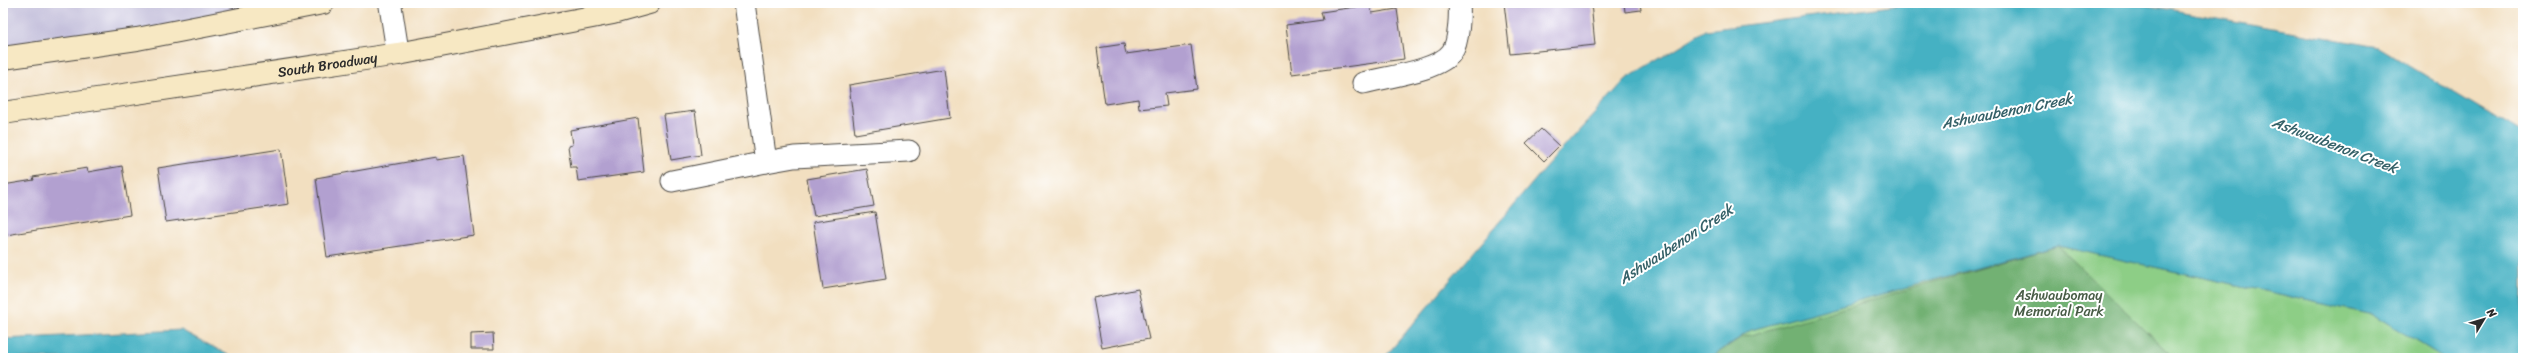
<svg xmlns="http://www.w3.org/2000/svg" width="2526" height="361" font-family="Sriracha,sans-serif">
  <rect width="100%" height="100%" fill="#fff"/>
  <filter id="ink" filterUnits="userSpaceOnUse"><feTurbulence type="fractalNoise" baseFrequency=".025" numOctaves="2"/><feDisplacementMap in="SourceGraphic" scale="8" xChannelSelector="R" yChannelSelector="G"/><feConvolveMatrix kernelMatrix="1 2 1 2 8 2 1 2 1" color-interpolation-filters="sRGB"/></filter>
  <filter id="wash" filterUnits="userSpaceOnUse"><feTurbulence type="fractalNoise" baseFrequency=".012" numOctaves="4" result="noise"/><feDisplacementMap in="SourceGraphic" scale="16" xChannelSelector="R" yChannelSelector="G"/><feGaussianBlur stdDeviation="0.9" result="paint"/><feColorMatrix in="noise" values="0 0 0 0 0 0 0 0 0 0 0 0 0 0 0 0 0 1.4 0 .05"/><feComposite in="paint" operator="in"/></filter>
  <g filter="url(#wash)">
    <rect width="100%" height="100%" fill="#f2dfc0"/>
    <path fill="#c4c0db" d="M3,3H323L3,58Z"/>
    <path fill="#8dce86" stroke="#5c7c58" d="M2058,246L2374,315L2444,358H1710L1751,330Z"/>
    <path fill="#72b173" stroke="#4e6e4f" d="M2058,246L2174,358H1710L1740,338Z"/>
    <g fill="#45b1c3" stroke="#386e77">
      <path d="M1915,3H2134L2378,47L2523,134V358H2444L2374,315L2058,246L1751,330L1710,358H1384L1545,168L1626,79L1706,30Z"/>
      <path d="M181,330L234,358H3V339Z"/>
    </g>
    <g id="blocks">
      <g fill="#b2a0d0">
        <path d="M1504,3H1591L1595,45L1510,54Z"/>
        <path d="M1624,3H1640L1641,10L1625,12Z"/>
        <path d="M1370,5L1372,13L1397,9L1404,59L1292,74L1286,25L1323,20L1321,12Z"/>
        <path d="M1124,44L1126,54L1191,45L1197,89L1165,93L1167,106L1139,109L1138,99L1105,104L1097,48Z"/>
        <path d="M944,69L950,118L855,134L849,85Z"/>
        <path d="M695,111L701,155L671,160L664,115Z"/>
        <path d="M638,118L644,172L578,181L576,167H571L568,146L572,145L570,130Z"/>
        <path d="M1541,129L1559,146L1544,161L1526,143Z"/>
        <path d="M281,149L289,204L166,222L158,168Z"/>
        <path d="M464,156L474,235L327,257L316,178L436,157V160Z"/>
        <path d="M122,166L130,215L6,235L3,216V185L34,180L33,177L87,168L88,172Z"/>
        <path d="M867,169L874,206L814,216L807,179Z"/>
        <path d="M875,212L886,279L823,289L813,222Z"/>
        <path d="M1138,289L1149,339L1102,348L1093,298Z"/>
        <path d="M493,333L494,349H471V334Z"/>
      </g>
    </g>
  </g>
  <g filter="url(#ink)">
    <use href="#blocks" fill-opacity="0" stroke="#494641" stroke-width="1"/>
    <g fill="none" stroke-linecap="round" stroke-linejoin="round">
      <g stroke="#494641" stroke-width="23">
        <g id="lane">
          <path d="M744,3L766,162L794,157L909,151"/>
          <path d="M1363,83C1385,77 1439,71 1452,52C1459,42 1460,14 1459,3"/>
          <path d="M672,181L766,162"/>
        </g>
      </g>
      <g stroke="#494641" stroke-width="24">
        <path id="street" d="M390,3L398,54"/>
      </g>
      <g stroke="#494641" stroke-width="24">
        <g id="secondary">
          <path d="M3,58L137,39L323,3"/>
          <path id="s1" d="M3,113L398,54L613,13L649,3"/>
        </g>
      </g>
      <use href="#lane" stroke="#fff" stroke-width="21"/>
      <use href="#street" stroke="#fff" stroke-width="22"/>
      <use href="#secondary" stroke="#f7e8c3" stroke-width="22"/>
    </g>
  </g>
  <g text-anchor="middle" stroke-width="4" stroke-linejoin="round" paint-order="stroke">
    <g font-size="14" fill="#2b2b2b" stroke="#fff">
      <text dy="5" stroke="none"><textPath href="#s1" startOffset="328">South Broadway</textPath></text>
    </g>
    <g font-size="14" fill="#485c46" stroke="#fff">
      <text x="2059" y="300">Ashwaubomay<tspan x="2059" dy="16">Memorial Park</tspan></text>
    </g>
    <g font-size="15" font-style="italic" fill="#356168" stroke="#fff">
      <text transform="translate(2007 111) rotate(-11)" y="5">Ashwaubenon Creek</text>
      <text transform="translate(2335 145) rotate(21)" y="5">Ashwaubenon Creek</text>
      <text transform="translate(1676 244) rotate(-33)" y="5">Ashwaubenon Creek</text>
    </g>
  </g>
  <rect width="2526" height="361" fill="none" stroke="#fff" stroke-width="16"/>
  <g transform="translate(2484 319) rotate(52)" stroke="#ffffff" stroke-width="3" paint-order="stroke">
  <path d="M0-3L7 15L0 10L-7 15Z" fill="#2b2b2b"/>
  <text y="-6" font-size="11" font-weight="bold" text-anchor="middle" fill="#2b2b2b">N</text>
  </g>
</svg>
